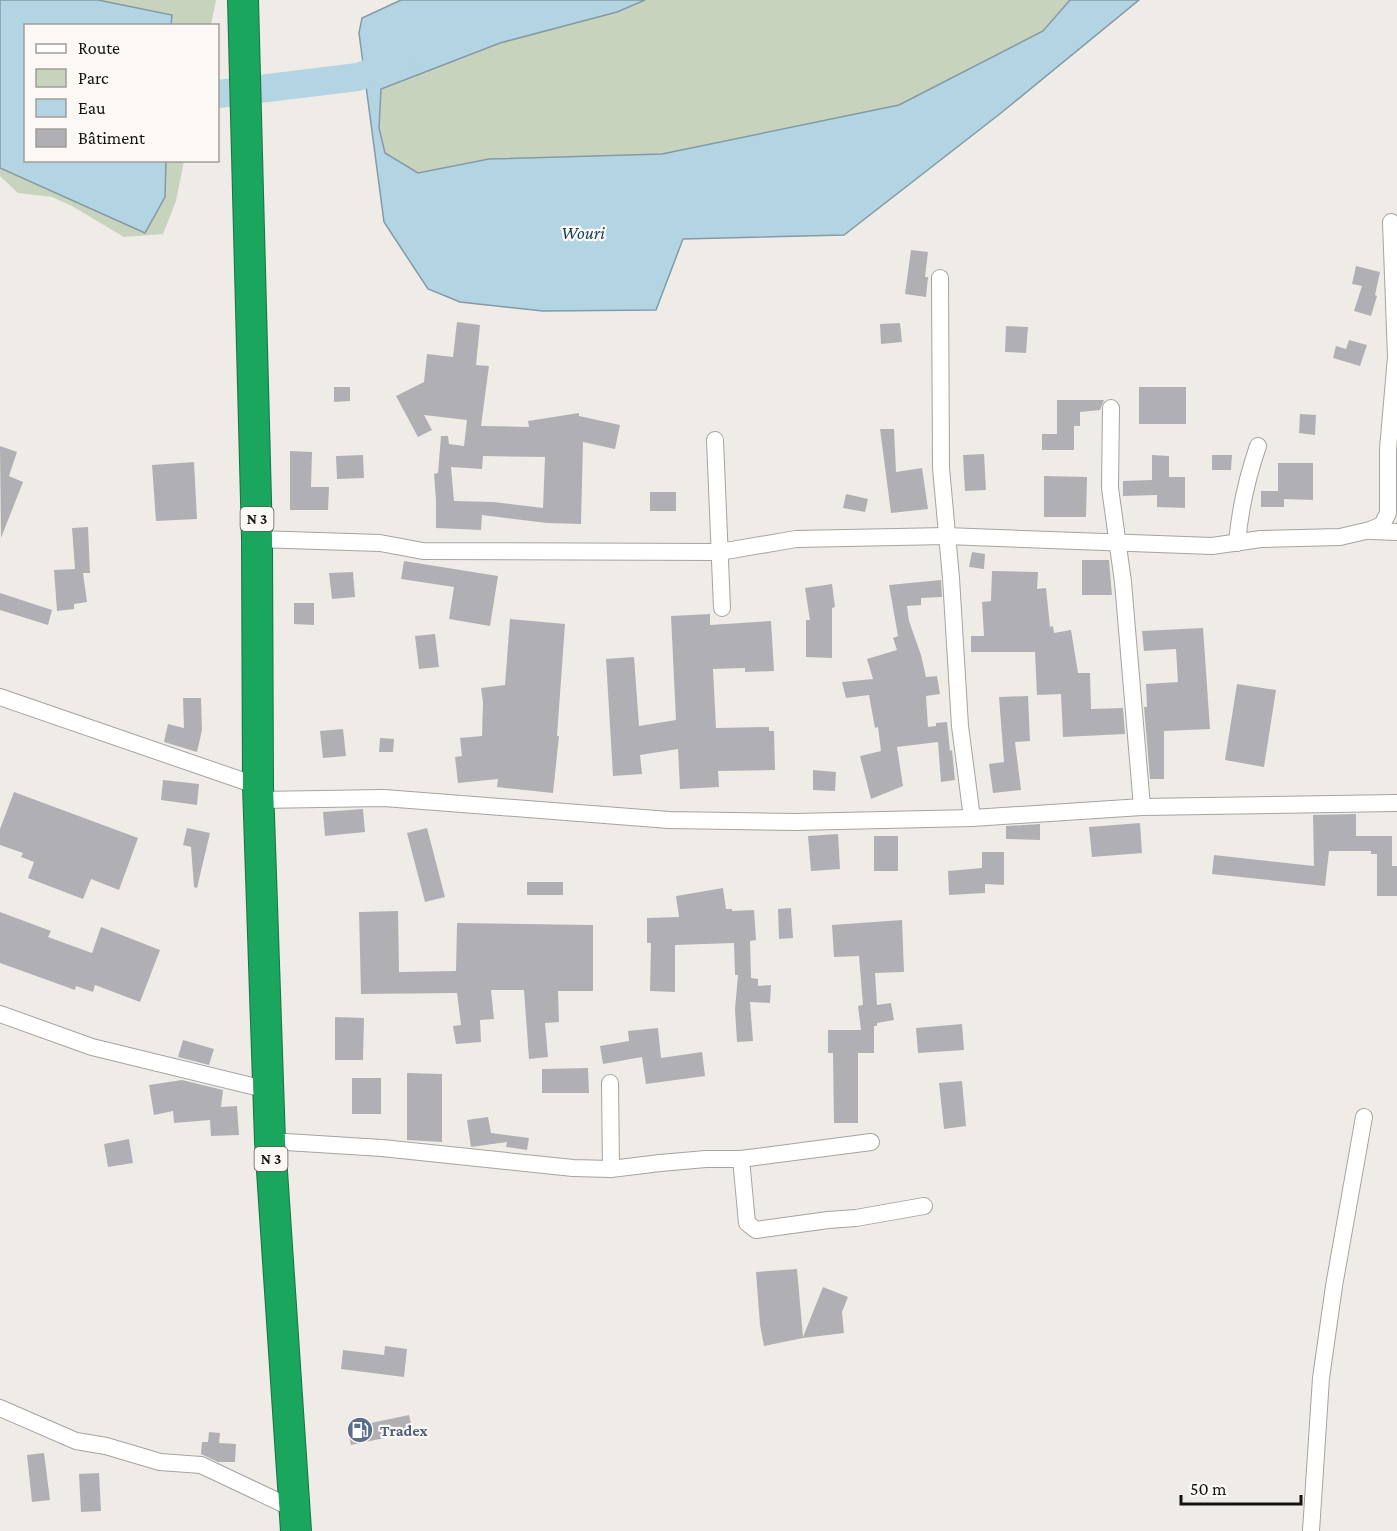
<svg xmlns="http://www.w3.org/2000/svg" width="1397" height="1531" font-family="'Crimson Pro',serif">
  <rect width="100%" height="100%" fill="#efece8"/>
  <g fill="#c8d3be">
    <path d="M0,0H216L211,25L26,26V160L184,161L176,201L163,234L124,237L72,206L52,197L18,193L0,176Z"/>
    <path d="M645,0H1070L1043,31L899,105L662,154L489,159L417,173L385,153L379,128L381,89L500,43L617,12Z"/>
  </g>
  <g fill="#b3d4e2" stroke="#849aa4" stroke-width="1.5">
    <path d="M0,0H98L172,15L171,25L26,26V160L166,161L165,197L145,233L0,168Z"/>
    <path d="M401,0H645L617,12L500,43L381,89L379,128L385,153L418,173L489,159L662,154L899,105L1043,31L1070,0H1139L1001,113L844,235L683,239L656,310L543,311L460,302L428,289L384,222L359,33L362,18Z"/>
  </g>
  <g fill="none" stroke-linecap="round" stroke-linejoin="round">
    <path stroke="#b3d4e2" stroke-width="28" d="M218,94L358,77L401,61"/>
  </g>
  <g fill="#b0b0b4" fill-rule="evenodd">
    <path d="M911,250L928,252L925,277H928L926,297L905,294Z"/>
    <path d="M1356,266L1380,272L1375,295L1377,296L1371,316L1354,311L1362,286L1352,284Z"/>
    <path d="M457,322L480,325L476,365L489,366L481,426L529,427L528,421L579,413V416L620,425L615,449L583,442L581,524L547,523L482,515L481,530L436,528V500L434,474L438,473L441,436H448L449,444L464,446L467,420L424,415L432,430L418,437L396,396L424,382L427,354L453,357ZM483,456L545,457L543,508L493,502L454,501L451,467L482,469Z"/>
    <path d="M900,323L902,342L881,344L880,324Z"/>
    <path d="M1006,326L1028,327L1026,353L1005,352Z"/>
    <path d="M1349,340L1367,345L1360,366L1333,358L1336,346L1346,349Z"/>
    <path d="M334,387H350V401L334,402Z"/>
    <rect x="1139" y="387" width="47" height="37"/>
    <path d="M1057,400H1104L1100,410L1080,412V426H1074V450H1042V434H1057Z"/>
    <path d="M1300,414L1316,415L1315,435L1299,433Z"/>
    <path d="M880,429H894L896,472L922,468L928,509L891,513Z"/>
    <path d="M0,446L17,452L9,476L23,482L1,538Z"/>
    <path d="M290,451L312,452L311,487H329L328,510H290Z"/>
    <path d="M984,454L986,490L965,491L963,455Z"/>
    <path d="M363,455L364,478L337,479L336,456Z"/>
    <path d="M1152,455L1169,456V477H1185V508L1157,507V495L1123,496V481L1152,480Z"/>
    <path d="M1212,455H1232L1231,470H1212Z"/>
    <path d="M194,462L197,519L156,521L152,465Z"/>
    <path d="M1278,463H1313V500L1284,499V507H1261V491H1278Z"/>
    <path d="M1044,476L1087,477L1086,517H1044Z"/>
    <rect x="650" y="492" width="26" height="19"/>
    <path d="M846,494L868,499L865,512L843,508Z"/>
    <path d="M88,527L90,573H83L87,602L74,604V609L57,611L54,570L75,569L72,528Z"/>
    <path d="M972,552L985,554L984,569L969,567Z"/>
    <path d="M1082,560H1109L1112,595H1082Z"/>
    <path d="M404,561L498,576L490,626L449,619L454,587L401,579Z"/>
    <path d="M992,571L1038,572L1037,589L1046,588L1050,627L1053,626L1054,633L1071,630L1078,673H1090L1091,709L1123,708L1125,734L1063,737L1061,694L1037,695L1035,652H971V636H984L982,602L991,601Z"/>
    <path d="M353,572L355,597L332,599L329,573Z"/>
    <path d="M941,580L942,597L921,598V605L907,606L909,621L921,655L926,677L937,676L940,694L926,696L928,727L936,726V723L947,722L950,751L952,750L955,780L941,782L938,742L897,747L903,786L871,799L860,756L881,751L878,727L875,728L869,695L846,698L842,682L873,679L867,659L897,650L893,638L898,636L889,585Z"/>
    <path d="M832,584L835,607L832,608V658L806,657V620H810L805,588Z"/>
    <path d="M0,593L52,610L48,625L0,610Z"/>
    <path d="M294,603H314V625L294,624Z"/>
    <path d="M710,614V625L771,621L774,671L745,672V668L713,669L716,728L769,727V731H774L775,770L718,771L719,787L680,789L678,749L640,755L642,774L613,776L606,659L634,657L639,726L676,720L671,616Z"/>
    <path d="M510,619L565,624L557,736H559L553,793L497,787L498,779L458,783L455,757L462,756L460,738L482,736L483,702L481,688L505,685Z"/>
    <path d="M1203,628L1210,729L1164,731V779H1150L1144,707H1147L1146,684L1178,682L1176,649L1144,651L1142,631Z"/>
    <path d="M435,634L439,667L419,669L415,636Z"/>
    <path d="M1237,684L1276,690L1264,767L1225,760Z"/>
    <path d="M1028,696L1030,741L1015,742L1021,790L993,793L989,764L1004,762L999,697Z"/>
    <path d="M183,698H201L202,730L197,752L164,742L168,724L184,728Z"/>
    <path d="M343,729L346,756L323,758L320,731Z"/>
    <path d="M380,738L394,739L393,752H379Z"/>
    <path d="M813,770L836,772L835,791L813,790Z"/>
    <path d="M163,780L199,784L197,805L161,800Z"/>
    <path d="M14,792L138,838L119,890L91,879L83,899L28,878L34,862L21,857L23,853L0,845V829Z"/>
    <path d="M363,809L365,832L325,836L323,812Z"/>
    <path d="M1356,814V836H1392V866H1397V896H1377V854H1371V851H1329L1325,886L1212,874L1214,855L1314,866L1313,815Z"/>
    <path d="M1140,823L1142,853L1092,857L1089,827Z"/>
    <path d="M1040,824V840L1006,839V826Z"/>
    <path d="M187,828L210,833L197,888L194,887L191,847L183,845Z"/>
    <path d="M427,828L445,897L425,902L407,833Z"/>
    <path d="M838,834L840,869L811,871L808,836Z"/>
    <rect x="874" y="836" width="24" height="35"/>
    <path d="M982,852H1004V885L985,884V893L949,895L948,871L982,868Z"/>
    <rect x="527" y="882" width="36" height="13"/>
    <path d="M723,888L726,909H732V911L754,910L756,940L750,941L751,978L758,979V986L771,985L770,1003L750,1002L753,1041L737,1042L735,1009L738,975H735L734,943L675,945V992L650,991L651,943H647V918L679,917L676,896Z"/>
    <path d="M791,908L793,938L779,939L778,909Z"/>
    <path d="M398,911L399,972L456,971L457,923L593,925V991H558L559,1022L545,1023L548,1057L529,1059L524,990H491L494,1019L480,1020L481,1042L456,1044L453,1026L461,1025L457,993L361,994L359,912Z"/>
    <path d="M0,912L51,931L48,937L92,953L101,927L160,950L140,1002L95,985L93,992L76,986L75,990L0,963Z"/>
    <path d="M902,920L904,972L875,973L877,1005L891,1003L894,1020L877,1023V1026H874V1053H858V1123H834L833,1053H828V1030H861L858,1006L863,1005L859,956L834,957L832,925Z"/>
    <path d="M335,1017L364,1018L363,1060H335Z"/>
    <path d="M962,1024L964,1050L918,1053L916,1028Z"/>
    <path d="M658,1028L661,1058L702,1052L705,1076L646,1084L642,1057L603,1064L600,1046L629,1041L628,1031Z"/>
    <path d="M183,1040L214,1049L209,1065L178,1057Z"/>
    <path d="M588,1068L589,1093H542V1069Z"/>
    <path d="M407,1073L442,1074V1142L407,1140Z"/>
    <rect x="352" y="1078" width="29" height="36"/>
    <path d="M182,1080L223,1090L221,1107L237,1106L239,1135L211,1136L210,1120L174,1123L173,1111L154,1115L149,1085Z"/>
    <path d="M962,1081L966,1126L944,1129L939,1083Z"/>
    <path d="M488,1117L491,1133L529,1138L527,1150L506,1147L507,1142L471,1147L467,1120Z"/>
    <path d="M129,1139L133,1163L108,1167L104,1144Z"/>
    <path d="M797,1269L803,1337L823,1287L848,1297L842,1312L844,1333L803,1338L764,1346L760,1325L756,1272Z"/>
    <path d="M385,1346L407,1349L404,1377L341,1369L343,1350L384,1355Z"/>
    <path d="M409,1415L413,1432L351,1445L347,1428Z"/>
    <path d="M209,1432L220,1433L219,1443L236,1444L235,1462H218L201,1454L202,1442H208Z"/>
    <path d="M44,1453L50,1500L32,1502L27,1455Z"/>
    <path d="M99,1473L101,1511L81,1512L79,1474Z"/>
  </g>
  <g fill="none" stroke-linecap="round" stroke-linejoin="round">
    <g stroke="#a6a3a0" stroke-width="18">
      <g id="street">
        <path d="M940,278L941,468L951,578L960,726L972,818"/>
        <path d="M1111,408L1110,488L1123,582L1142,807"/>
        <path d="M715,440L722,608"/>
        <path d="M1371,531L1397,532"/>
        <path d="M257,539L380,543L423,551L720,552L796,539L946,536L1212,546L1261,539L1340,537L1370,530L1382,525L1388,513V449L1396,357L1391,222"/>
        <path d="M1237,543C1240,509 1247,478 1258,446"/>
        <path d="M0,697L258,786"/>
        <path d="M258,800L384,798L669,820L795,822L972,818L1142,807L1397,803"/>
        <path d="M0,1014L92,1047L268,1090"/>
        <path d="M610,1083L611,1169"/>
        <path d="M270,1141L382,1148L573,1168L611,1169L660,1163L706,1159H741L871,1142"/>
        <path d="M741,1159L747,1223L756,1230L828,1220L856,1218L924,1206"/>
        <path d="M0,1408L76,1441L106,1446L160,1462L201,1465L294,1509"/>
        <path d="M1311,1531L1321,1378L1334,1286L1364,1117"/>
      </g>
    </g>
    <g stroke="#187342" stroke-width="32">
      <path id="highway" d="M243,0L257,539L258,786L270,1141L296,1531"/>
    </g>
    <use href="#street" stroke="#fff" stroke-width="16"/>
    <use href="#highway" stroke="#1aa65c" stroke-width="30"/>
  </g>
  <defs>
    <g id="fuel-disc" transform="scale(1.35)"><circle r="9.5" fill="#5c6f8a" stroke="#fcf9f5"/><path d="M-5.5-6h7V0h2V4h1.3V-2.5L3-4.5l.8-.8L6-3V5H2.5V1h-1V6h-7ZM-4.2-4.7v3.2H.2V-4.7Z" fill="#fff"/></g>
  </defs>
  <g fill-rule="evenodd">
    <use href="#fuel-disc" x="360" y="1430"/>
  </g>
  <g text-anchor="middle" stroke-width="4.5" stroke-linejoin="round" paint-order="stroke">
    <g fill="#fcf9f5" stroke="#5a5957" stroke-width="1.5">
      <rect x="240.5" y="507" width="33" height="24" rx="4.5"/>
      <rect x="254.5" y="1147" width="33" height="24" rx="4.5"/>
    </g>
    <g font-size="15" font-weight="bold" fill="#151413">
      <text x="257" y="524">N 3</text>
      <text x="271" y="1164">N 3</text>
    </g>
    <g font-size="16" font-weight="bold" fill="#4e5e75" stroke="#fcf9f5" text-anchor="start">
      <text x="380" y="1436">Tradex</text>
    </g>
    <g font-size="18" font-style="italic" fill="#154454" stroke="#fcf9f5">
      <text x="583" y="239">Wouri</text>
    </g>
  </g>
  <rect x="24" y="24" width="195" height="138" fill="#fcf9f5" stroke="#a09d9b" stroke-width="1.5"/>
  <rect x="36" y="44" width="30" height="9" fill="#ffffff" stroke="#a09d9b" stroke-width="1.5"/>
  <text x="78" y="54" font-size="18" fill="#151413">Route</text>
  <rect x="36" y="69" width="30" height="18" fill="#c8d3be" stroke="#a09d9b" stroke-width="1.5"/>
  <text x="78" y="84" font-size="18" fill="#151413">Parc</text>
  <rect x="36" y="99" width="30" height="18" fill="#b3d4e2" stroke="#a09d9b" stroke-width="1.5"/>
  <text x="78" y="114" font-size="18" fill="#151413">Eau</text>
  <rect x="36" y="129" width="30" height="18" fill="#b0b0b4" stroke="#a09d9b" stroke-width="1.5"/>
  <text x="78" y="144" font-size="18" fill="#151413">Bâtiment</text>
  <path d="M1181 1495v9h120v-9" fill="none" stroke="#151413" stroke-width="3"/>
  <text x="1190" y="1495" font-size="18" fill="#151413" stroke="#fcf9f5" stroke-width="4.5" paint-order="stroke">50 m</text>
</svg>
